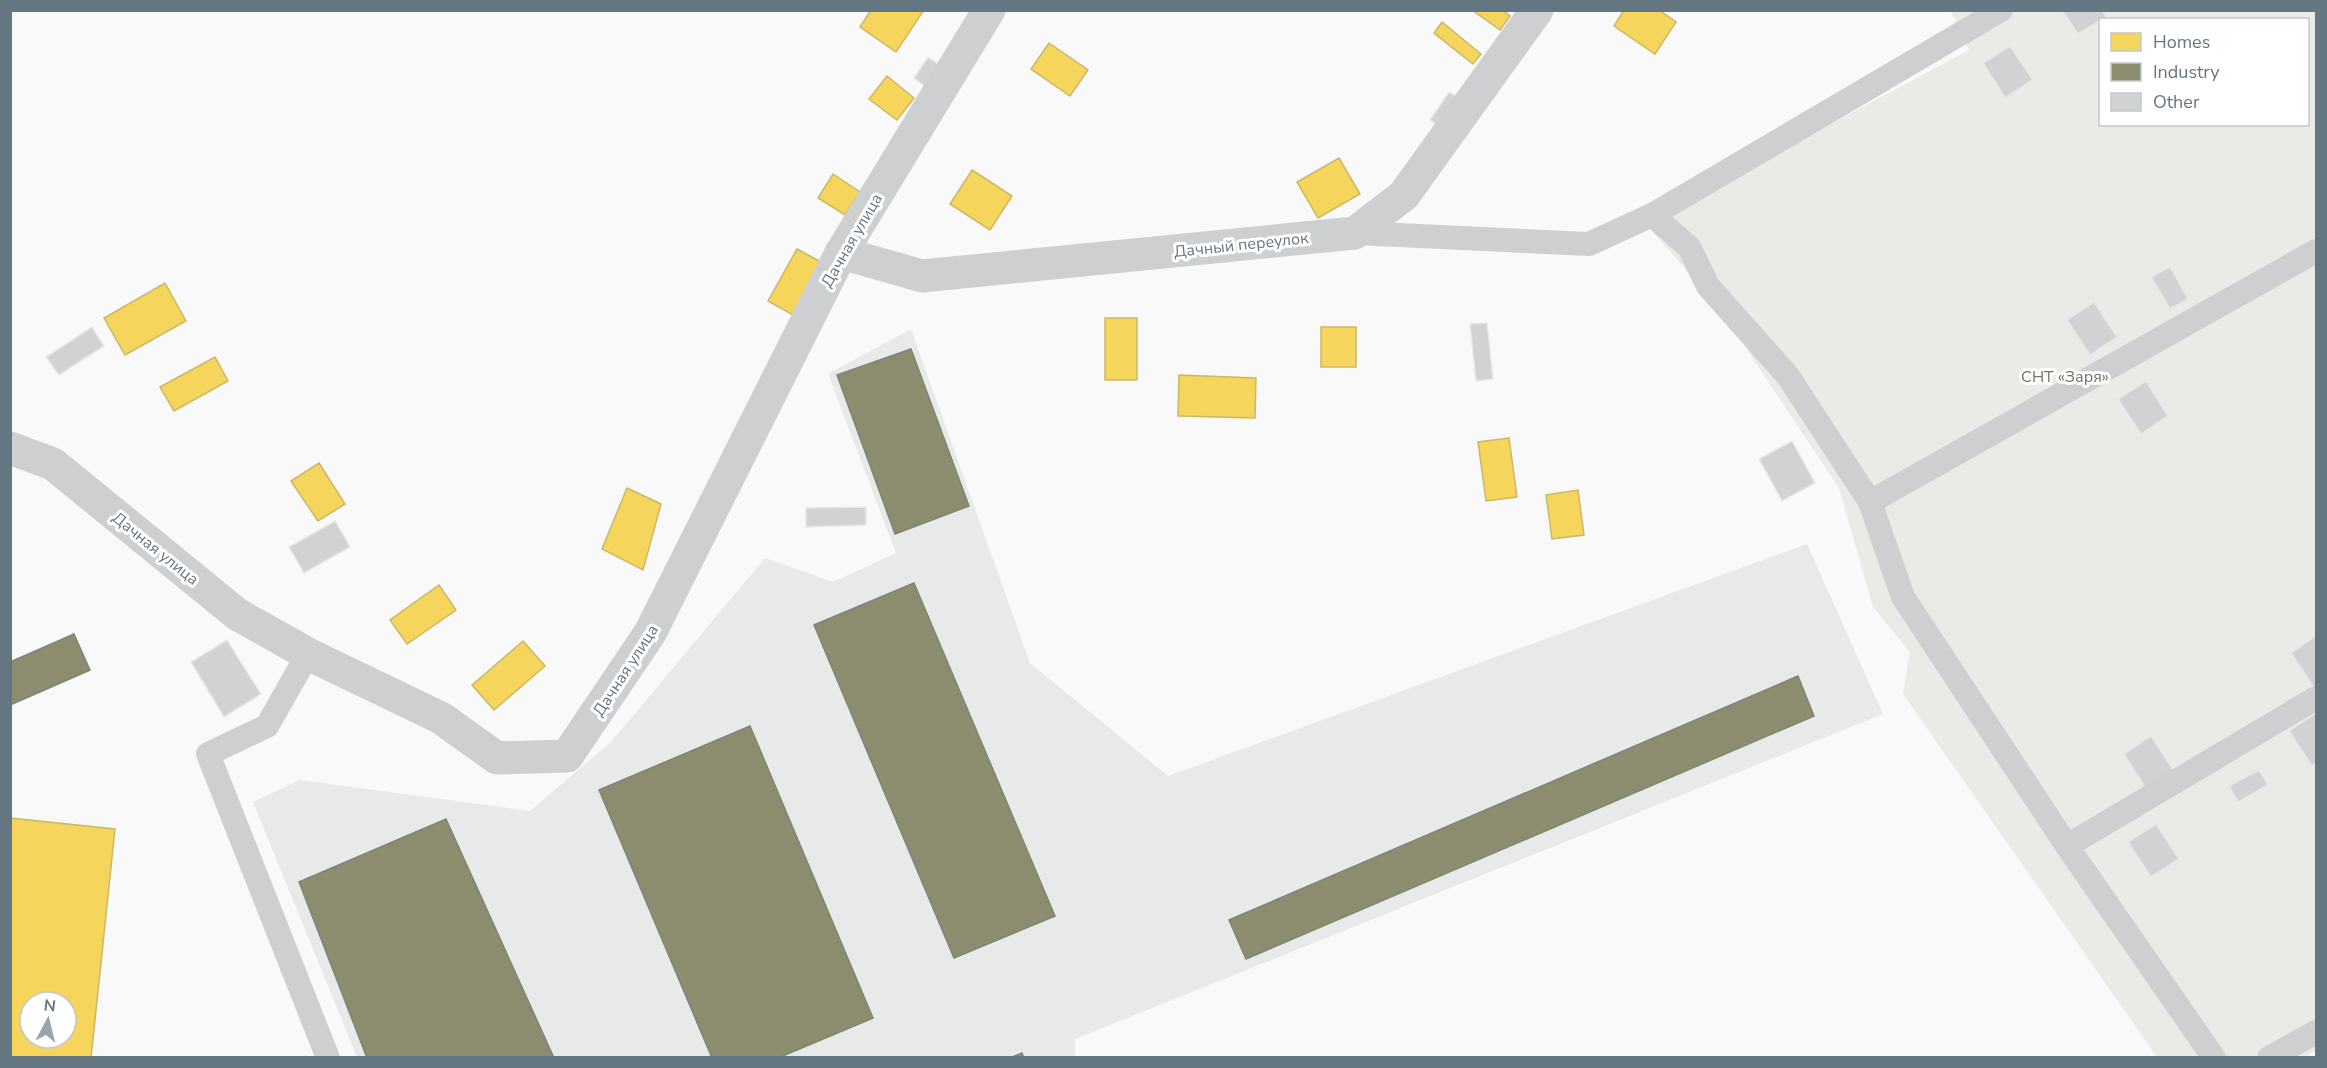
<svg xmlns="http://www.w3.org/2000/svg" width="2327" height="1068" font-family="'Nunito Sans',sans-serif">
  <rect width="100%" height="100%" fill="#f9f9f9"/>
  <path fill="#e8e9e9" d="M911,329L1030,663L1168,776L1807,544L1883,714L1075,1039V1057H357L253,802L300,780L530,811L611,742L765,558L833,582L896,553L828,374Z"/>
  <path fill="#e8ebe6" fill-rule="evenodd" d="M1951,11H2316V1051L2304,1058L2157,1057L1903,694L1910,652L1873,607L1839,488L1718,306L1652,231L1726,180L1969,50ZM2100,20H2308V124H2100Z"/>
  <g fill="#f6d55c" stroke="#cab868" stroke-width="1.5" fill-rule="evenodd">
    <path d="M871,10H924L896,52L860,27Z"/>
    <path d="M1472,10H1502L1510,16L1500,30Z"/>
    <path d="M1624,10H1659L1676,22L1655,54L1614,26Z"/>
    <path d="M1442,22L1481,54L1473,64L1434,33Z"/>
    <path d="M1049,43L1088,70L1070,96L1031,69Z"/>
    <path d="M887,76L914,98L897,120L869,99Z"/>
    <path d="M1339,158L1360,194L1318,218L1297,182Z"/>
    <path d="M972,170L1012,196L990,230L950,204Z"/>
    <path d="M833,174L860,192L845,215L818,198Z"/>
    <path d="M797,249L823,263L793,315L768,301Z"/>
    <path d="M165,283L186,321L125,355L104,318Z"/>
    <rect x="1105" y="318" width="32" height="62"/>
    <rect x="1321" y="327" width="35" height="40"/>
    <path d="M215,357L228,381L174,411L160,387Z"/>
    <path d="M1179,375L1256,378L1255,418L1178,416Z"/>
    <path d="M1509,438L1517,497L1486,501L1478,442Z"/>
    <path d="M319,463L345,504L318,521L291,481Z"/>
    <path d="M627,488L661,504L643,570L602,549Z"/>
    <path d="M1578,490L1584,535L1552,539L1546,495Z"/>
    <path d="M439,585L456,610L407,644L390,620Z"/>
    <path d="M523,641L545,666L494,710L472,685Z"/>
    <path d="M10,818L115,829L91,1058H10ZM30,1002H66V1038H30Z"/>
  </g>
  <g fill="#8c8c6e" stroke="#808574" stroke-width="1.5">
    <path d="M911,349L969,506L895,534L837,375Z"/>
    <path d="M914,583L1055,916L954,958L814,625Z"/>
    <path d="M74,634L90,670L10,705V662Z"/>
    <path d="M1798,676L1814,716L1246,959L1229,920Z"/>
    <path d="M750,726L873,1018L778,1058H712L599,790Z"/>
    <path d="M446,819L554,1058H367L299,882Z"/>
    <path d="M1022,1053L1024,1058H1010Z"/>
  </g>
  <g fill="#d0d2d3" stroke="#e8e8e8" stroke-width="1.5">
    <path d="M2062,10H2102L2106,17L2078,34Z"/>
    <path d="M2010,46L2033,80L2005,98L1983,63Z"/>
    <path d="M928,57L944,68L929,89L914,78Z"/>
    <path d="M1449,92L1464,101L1445,130L1430,120Z"/>
    <path d="M2170,267L2188,299L2170,309L2151,277Z"/>
    <path d="M2094,302L2117,337L2090,355L2067,320Z"/>
    <path d="M1487,323L1493,379L1476,381L1470,324Z"/>
    <path d="M92,327L104,346L59,375L46,357Z"/>
    <path d="M2146,381L2168,416L2141,434L2118,399Z"/>
    <path d="M1792,441L1815,483L1782,501L1759,459Z"/>
    <path d="M866,507V525L806,527V508Z"/>
    <path d="M335,521L350,547L304,573L289,547Z"/>
    <path d="M2316,636V686L2314,688L2291,653Z"/>
    <path d="M227,640L261,694L224,717L191,662Z"/>
    <path d="M2316,713V763L2312,766L2289,731Z"/>
    <path d="M2151,736L2174,771L2146,789L2124,754Z"/>
    <path d="M2259,770L2268,785L2238,802L2229,786Z"/>
    <path d="M2156,824L2179,859L2151,877L2128,842Z"/>
  </g>
  <g fill="none" stroke-linecap="round" stroke-linejoin="round">
    <g stroke="#cecfd0" stroke-width="24">
      <path d="M1652,215L1689,247L1708,286L1788,376L1870,502L1903,597L2067,846L2214,1058"/>
      <path d="M1355,233L1589,244L1652,215L2001,10"/>
      <path d="M1870,502L2316,251"/>
      <path d="M308,654L267,726L208,754L328,1058"/>
      <path d="M2067,846L2316,698"/>
      <path d="M2269,1058L2316,1032"/>
    </g>
    <g stroke="#cecfd0" stroke-width="33">
      <path d="M841,253L922,276L1355,233L1404,195L1537,10"/>
      <path d="M10,448L53,464L237,614L308,654L441,718L497,758L567,756L650,633L841,253L989,10"/>
    </g>
  </g>
  <g text-anchor="middle" stroke-width="6" stroke-linejoin="round" paint-order="stroke">
    <g font-size="16" fill="#657683" stroke="#fff">
      <text transform="translate(851 240) rotate(-60)" y="6">Дачная улица</text>
      <text transform="translate(1241 244) rotate(-6)" y="6">Дачный переулок</text>
      <text transform="translate(156 548) rotate(39)" y="6">Дачная улица</text>
      <text transform="translate(625 670) rotate(-57)" y="6">Дачная улица</text>
    </g>
    <g font-size="16" fill="#687a64" stroke="#fff">
      <text x="2065" y="382">СНТ «Заря»</text>
    </g>
  </g>
  <rect width="2327" height="1068" fill="none" stroke="#657683" stroke-width="24"/>
  <rect x="2099" y="18" width="210" height="108" fill="#ffffff" stroke="#c1c8cd" stroke-width="1.5"/>
  <rect x="2111" y="33" width="30" height="18" fill="#f6d55c" stroke="#c1c8cd" stroke-width="1.5"/>
  <text x="2153" y="48" font-size="18" fill="#657683">Homes</text>
  <rect x="2111" y="63" width="30" height="18" fill="#8c8c6e" stroke="#c1c8cd" stroke-width="1.5"/>
  <text x="2153" y="78" font-size="18" fill="#657683">Industry</text>
  <rect x="2111" y="93" width="30" height="18" fill="#d0d2d3" stroke="#c1c8cd" stroke-width="1.5"/>
  <text x="2153" y="108" font-size="18" fill="#657683">Other</text>
  <g transform="translate(48 1020) rotate(7)"><circle r="28" fill="#ffffff" stroke="#c1c8cd" stroke-width="1.5"/>
  <path d="M0-4.5L10 22L0 15L-10 22Z" fill="#99a4ac"/>
  <text y="-9" font-size="16" font-weight="bold" text-anchor="middle" fill="#657683">N</text>
  </g>
</svg>
